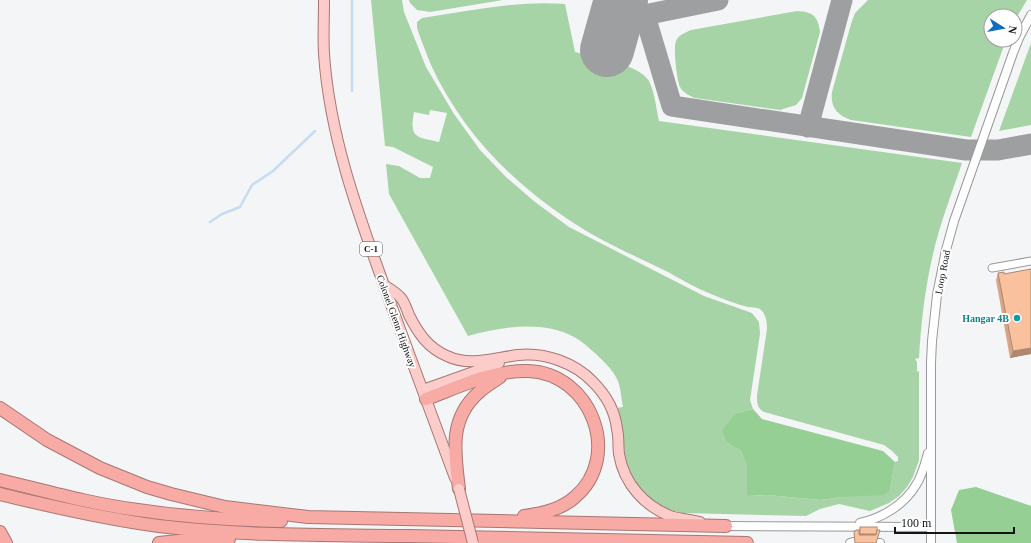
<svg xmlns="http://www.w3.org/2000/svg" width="1031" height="543" font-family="Georgia,serif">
  <rect width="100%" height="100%" fill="#f4f5f6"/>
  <g fill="#a7d4a6" fill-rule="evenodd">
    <path d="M371,0H402L404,12L426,67L454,114L480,150L506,177L535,202L569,227L704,296L752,313L759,322L760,334L750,400L753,409L736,413L727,443L741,451L747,467V496L767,495L821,500L890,490L895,462L898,461V457L892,451L884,445L764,412C757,408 757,403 757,395L767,329C767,322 766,314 760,309C757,307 752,308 748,307C736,304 723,299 711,294C696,288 682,280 668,272C635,256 600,241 569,220C510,181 461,130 431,65C426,53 421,40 417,28V22L422,18C469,11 518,0 565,4L575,52C594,57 639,64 649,81C655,93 656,108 659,121L962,163C952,193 940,223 933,254C925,288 921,323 919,358L915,359L917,362V372L919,371V460L913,477L907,487L899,496L889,503L870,511L839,504L820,509L806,516L682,513C656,508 634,490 626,464C624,454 624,443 623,432C622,424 619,416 617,408L623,407C621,398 621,385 616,377C611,368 603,361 596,354C589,348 582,341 574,337C542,320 501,327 468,336L389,194L386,164L399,166L420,178H430L433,167L393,147L385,146ZM430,110L447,113L439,142C417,137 409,139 414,112L429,115Z"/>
    <path d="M409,0H503L430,12L417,10L410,3Z"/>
    <path d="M868,0H1027L1015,20V16H991V40H1006L971,137L851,120C837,115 830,107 832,92L851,24L855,13Z"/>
    <path d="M797,11C812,12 818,15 820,32L802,98L796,105L780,110L695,98C690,96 683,93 680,87C677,81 673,48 676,41C678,35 685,33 691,30Z"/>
    <path d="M1031,43V125L999,131Z"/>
  </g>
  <g fill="#96cf94">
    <path d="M753,409L762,419L883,451L895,462L890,490L884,495L842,497L821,500L767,495L747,496V467L741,451L727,443L722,430L736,413Z"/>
    <path d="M976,487L1031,506V543H957L951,510L959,490Z"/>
  </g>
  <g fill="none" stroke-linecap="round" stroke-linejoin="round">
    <g stroke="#c5dcf2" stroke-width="2.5">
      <path d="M352,0V91"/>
      <path d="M210,222L222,214L240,207L252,185L273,171L315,131"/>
    </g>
    <g stroke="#9e9fa0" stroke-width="21">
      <path d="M645,16L672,106L966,150H998L1031,144"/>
      <path d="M615,21L718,0"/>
      <path d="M808,127L842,0"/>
    </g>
    <path stroke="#9e9fa0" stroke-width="54" d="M607,50L621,0"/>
    <g stroke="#98999a" stroke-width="9">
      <path id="minor" d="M992,268L1031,261"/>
    </g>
    <g stroke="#98999a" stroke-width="10">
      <g id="tertiary">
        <path d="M860,523C882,518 904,505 916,485C922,476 925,464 928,453"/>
        <path d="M726,526L931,527"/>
        <path d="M850,543L853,542L880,543"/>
        <path d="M931,543V363L932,341L937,295L946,250L954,221L1013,53L1019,38L1031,15"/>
      </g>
    </g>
    <g stroke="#a87673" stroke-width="12">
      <g id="primary">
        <path d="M324,0C324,18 323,36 324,54C330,141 361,221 390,302C412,361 433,419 455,478"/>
        <path d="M384,285C390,289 397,293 401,298C405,303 407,310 409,315C418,333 428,348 447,356C470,367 494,358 518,355C545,352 575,363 593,382C606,395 615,411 617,429C619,437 618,446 619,454C624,484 645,507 673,517C682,519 692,520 700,522"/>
        <path d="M423,390L499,363"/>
      </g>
    </g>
    <g stroke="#a87673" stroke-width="14">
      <g id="motorway">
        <path d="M426,399C459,387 492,370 528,371C591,373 623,456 575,497C561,510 542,514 524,516"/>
        <path d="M0,408L47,440L100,468L147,487L171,494L225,507L308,517L726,526"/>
        <path d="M0,480C46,491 91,504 138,510C185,517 233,520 281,521"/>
        <path d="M459,489C455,454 448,420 478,393C484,387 493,382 500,377"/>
        <path d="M0,494C53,507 105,519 159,526C241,536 325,535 408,536C521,538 634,540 747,543"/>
        <path d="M0,532L6,543"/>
        <path d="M159,543L197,539H229"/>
      </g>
    </g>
    <use href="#minor" stroke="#fff" stroke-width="7"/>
    <use href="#tertiary" stroke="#fff" stroke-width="8"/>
    <use href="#primary" stroke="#fbccc9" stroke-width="10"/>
    <use href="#motorway" stroke="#f8aaa5" stroke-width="12"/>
    <g stroke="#a87673" stroke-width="12" stroke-linecap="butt">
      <path id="primary-bridge" d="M459,489L473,543"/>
    </g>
    <use href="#primary-bridge" stroke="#fbccc9" stroke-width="10"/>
  </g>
  <g fill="#d6a688">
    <path d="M998,273L1004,274L1031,354L1010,358L996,280Z"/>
    <path d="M860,527L876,543H855L854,533L856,530H859Z"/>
  </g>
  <g fill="#ae876f">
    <path d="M1031,348V354L1010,358L1013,351Z"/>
    <path d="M860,534H877L876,537H859Z"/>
  </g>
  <g fill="#f9c19e" stroke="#ae876f">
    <path d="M1031,269V348L1013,351L998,273L1004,272V274Z"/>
    <rect x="860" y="527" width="17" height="7"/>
    <path d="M856,530H859V535H876L877,530H880L876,543H855L854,531H856Z"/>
  </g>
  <circle fill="#0f9aa8" stroke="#fff" stroke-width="1.5" cx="1017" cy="318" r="4"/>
  <g text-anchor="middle" stroke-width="4" stroke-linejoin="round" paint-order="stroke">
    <rect fill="#fff" stroke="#5a5a5b" stroke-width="1" x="360" y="242" width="22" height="14" rx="3"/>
    <g font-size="9" font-weight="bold" fill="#141415">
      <text x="371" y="252">C-1</text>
    </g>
    <g font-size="10" fill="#141415" stroke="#fff">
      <text transform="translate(942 272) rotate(-79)" y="4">Loop Road</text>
      <text transform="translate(397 321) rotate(70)" y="4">Colonel Glenn Highway</text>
    </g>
    <g font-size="10" font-weight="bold" fill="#0d838f" stroke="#fff" text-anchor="end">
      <text x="1009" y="322">Hangar 4B</text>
    </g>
  </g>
  <g transform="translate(1003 28) rotate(101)"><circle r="19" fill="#ffffff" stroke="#a1a1a1"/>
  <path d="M0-3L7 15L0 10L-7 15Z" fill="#116cb9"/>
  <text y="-6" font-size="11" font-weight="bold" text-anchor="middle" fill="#141415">N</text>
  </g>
  <path d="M895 527v6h119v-6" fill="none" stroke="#141415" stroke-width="2"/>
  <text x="901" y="527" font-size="12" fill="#141415" stroke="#ffffff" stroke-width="3" paint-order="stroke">100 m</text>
</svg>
